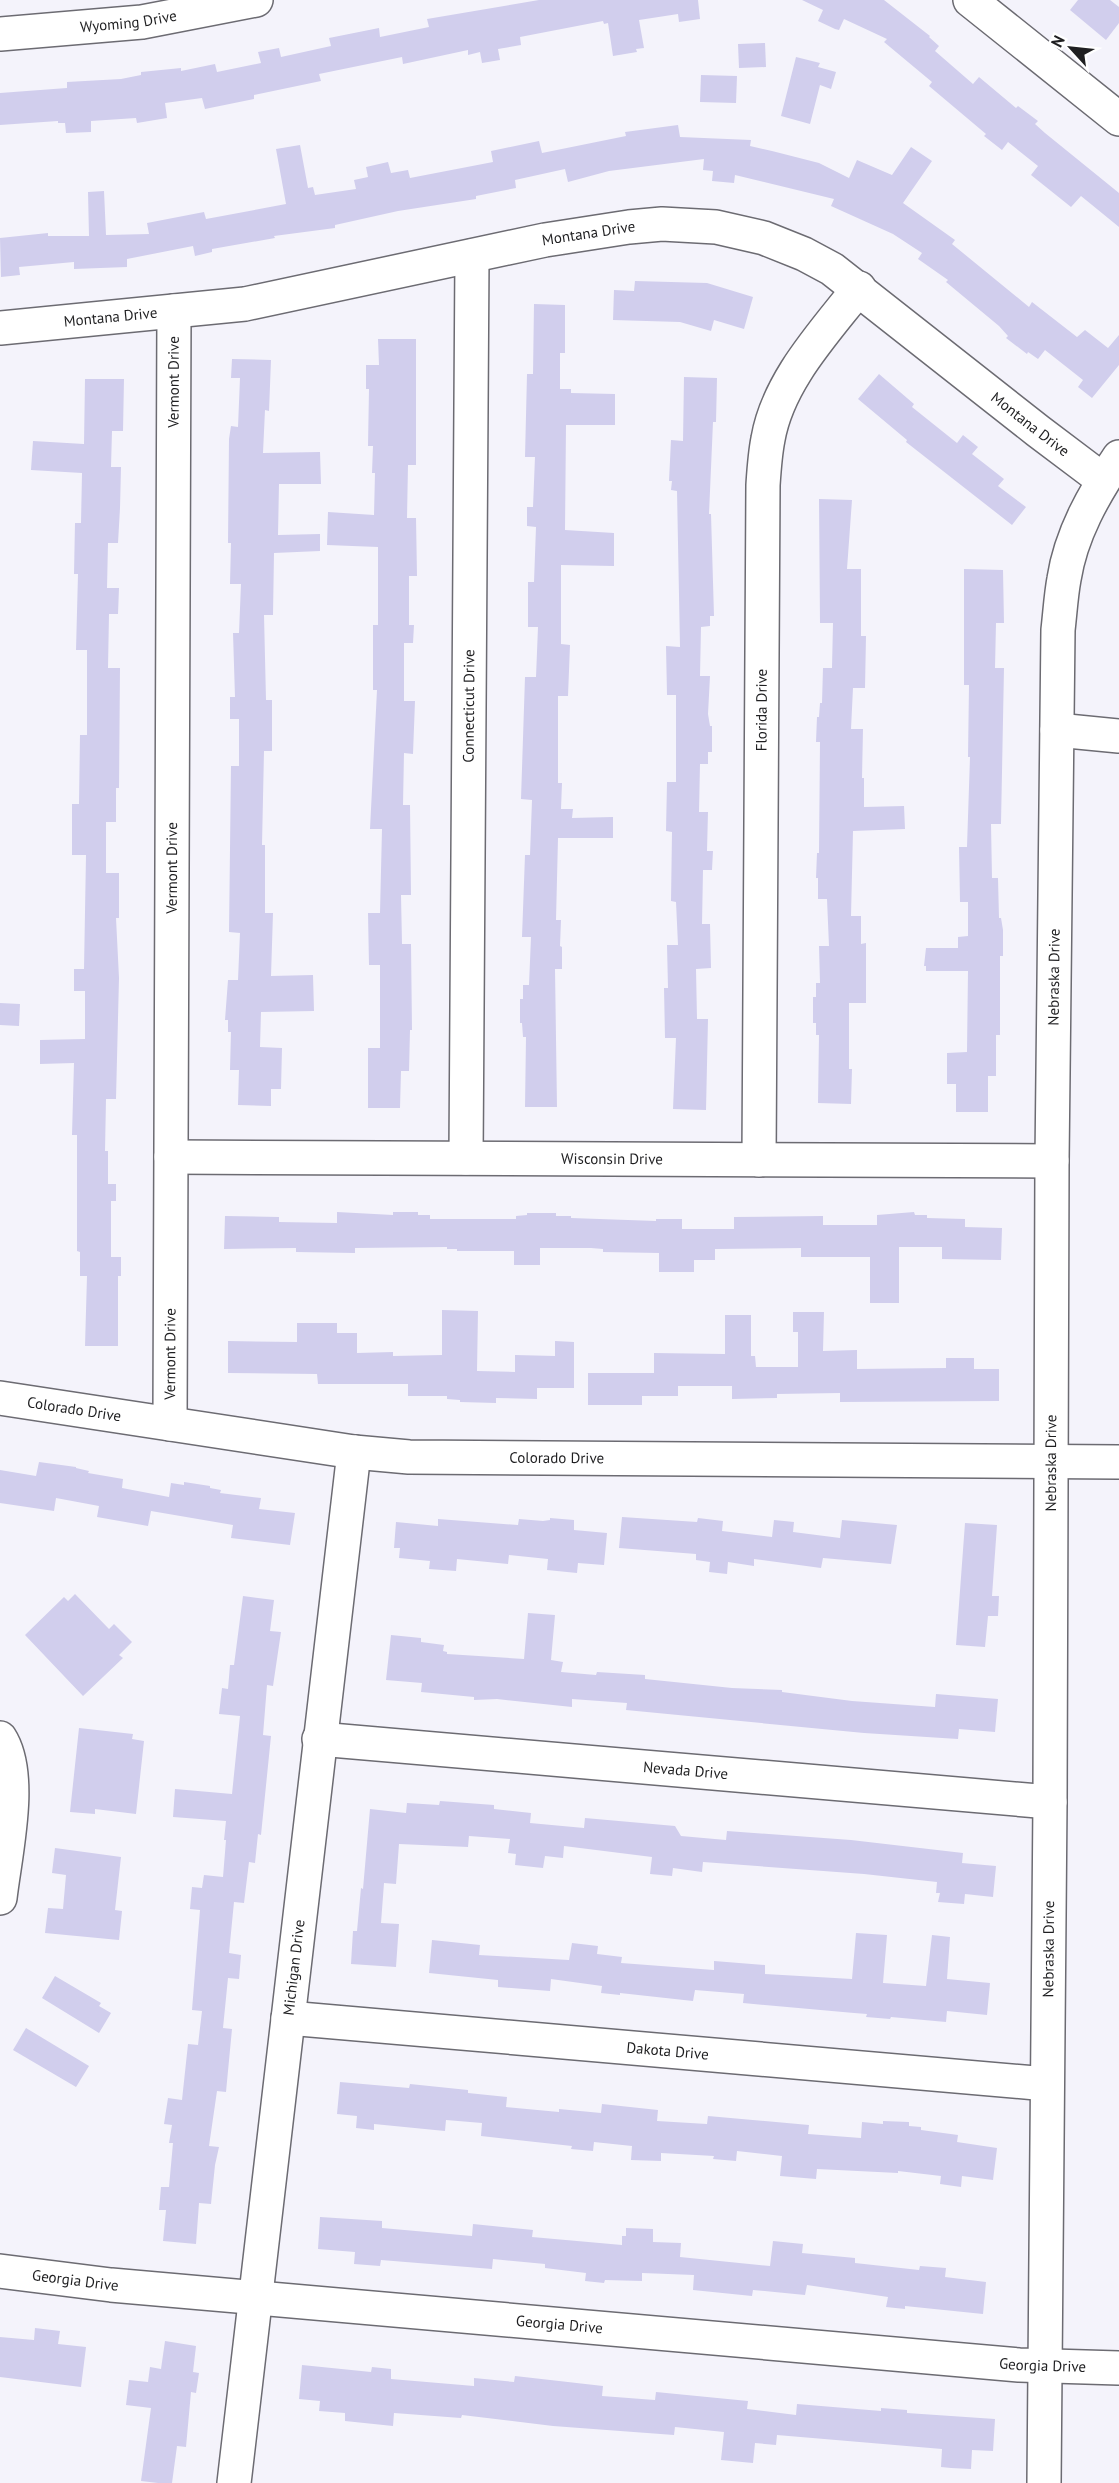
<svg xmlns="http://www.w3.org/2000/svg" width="1119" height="2483" font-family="'PT Sans',sans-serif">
  <rect width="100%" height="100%" fill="#f4f3fb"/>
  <g fill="#d1ceed">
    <path d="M539,0H698L700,19L679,22L678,14L639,20L644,48L636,49L637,52L613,56L608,23L604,24L603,21L520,37L521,45L498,49L500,60L482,63L480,52L468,55V50L403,64L402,57L319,74L321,81L254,95V99L205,109L202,98L165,103L167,118L137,123L136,118L91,121V132L66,133L65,123H58V121L0,125V93L67,88V82L121,79L141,75V72L181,68V71L215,64L217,72L261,63L258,52L279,48L281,57L331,46L329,38L379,28L380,37L429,27L427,19Z"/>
    <path d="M802,0H884L930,36L929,37L939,46L935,51L973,84L979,77L1016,108L1018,106L1038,121L1035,124L1045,133L1119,193V227L1081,196L1071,207L1031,175L1038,166L1008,142L1002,150L984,136L986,134L929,86L932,82L884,42L887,39L844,19L839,30L835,29L818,21L823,10Z"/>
    <path d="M1078,0H1110L1119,7V23L1106,40L1070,10Z"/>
    <path d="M765,43L766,67L739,68L738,44Z"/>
    <path d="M796,57L820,63L818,67L836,72L831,89L820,85L810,124L781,116Z"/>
    <path d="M701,75L737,76L736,103L700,102Z"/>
    <path d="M678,125L680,137L751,140L750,146L772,151V154V151L819,163L849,178L857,160L892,175L911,147L932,161L903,203L955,240L952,244L1029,307L1032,302L1077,337L1085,330L1108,348L1119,335V365L1092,398L1078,387L1083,380L1045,350L1038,359L1028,352L1027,354L1006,338L1008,336L999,326L946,282L948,280L918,259L922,253L893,234L831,206L834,199L735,175L734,183L712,181L713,171L703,170L704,159L609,171L568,182L565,169L515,180L516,188L476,196V199L398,211L335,225V228L274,236L275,238L212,249V252L195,256L193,246L127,259V267L74,269V262L19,267L20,275L1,277L0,238L48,233V236H89L88,192L104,191L106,235L149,234L147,223L204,212L206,219L286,204L276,149L300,145L308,188L313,187L315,195L356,189L354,180L368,177L366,167L388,162L391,173L408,170L410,178L493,162L491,151L539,141L542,153L626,136L625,132Z"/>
    <path d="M635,281L707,283L753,297L744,329L714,320L711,331L680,322L613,320L614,290L634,291Z"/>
    <path d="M534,304L565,305V353H560V389H571V393L615,394V425H566L565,530L614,533V566L561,565V644L570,645L568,696H558V783H562L561,809H573L572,818L613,817V838H558L556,920H561L560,946L562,947V969H555L557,1107H525L526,1037H523L522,1023H520V999H523V985H529L531,937H522L525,855H530L532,800L521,799L525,677H536L538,627H528V582H534L536,527L527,526V507H533L535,457H525L527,374H533Z"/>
    <path d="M378,339H416V465H408L407,518H416L417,576H409V625H414L413,643H404V701H415L413,754L404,753L403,805H410L411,895H401L402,944H411L412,1030H410L409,1071H401L400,1108H368V1048H380V965H369L368,913H380L382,829H370L377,690H373V625H378V547L327,545L328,512L374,515L375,473H372L373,446H368L369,389H366V365H379Z"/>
    <path d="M232,359L271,360L269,411L265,410L263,453L320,452L321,484H279L278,535L320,534V551L274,553L273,615H264L266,700H272V751H264L262,845H265V913H273L271,976L313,975L314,1011L261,1012L260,1047L282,1048L281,1089H271V1106L238,1105L239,1070H230L231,1032H228V1020H225L228,980H238L240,933L229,932L231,766H239V719H230V697H235L233,633H239L241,584H230L231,543H228L229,439L231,426L238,427L240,378H231Z"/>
    <path d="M879,374L914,404L912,407L957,443L963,435L978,447L972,454L1004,479L998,486L1026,507L1012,525L906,442L907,440L858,399Z"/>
    <path d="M684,377L717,378L716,422H713L709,514H711L714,616H710V626L701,627L700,676H710L708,714L710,726H712V752H708V764H700L699,812H708L707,851H713L712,870H703L702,924H710L711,968L696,969L697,1019H708L706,1110L673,1109L676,1038H665L664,988H668L667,945H678L676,902L671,901L672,832L666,831L667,782H676V695H667L666,646L680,647L677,491L671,490L672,481H669L671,440L683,441Z"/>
    <path d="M85,379H124L123,431H112L111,467H121L120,508L118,543H108L107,588H119L118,614H109L108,668H120L119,788H116V822H106V873H119V918H116L119,978L116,1099H106L105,1151H108V1184H116V1201H111V1257H121V1276H118V1346H85L87,1276H80V1252L77,1251V1135H72L74,1063L40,1064V1040L85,1039V991H74V969H84L86,855H72V804H79L80,735H87V650H76L78,574H74L75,523H81L82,473L31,470L33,441L84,444Z"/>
    <path d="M819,499L852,500L847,569H861V636H866L865,688H853L851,729H863L862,778H864V807L904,806L905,829L853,831L851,916H861V944L866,943V1003H849V1069H852L851,1104L818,1103L819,1035H816V1023H813V997H816V983H820L819,946H829L827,899H818V878H816L817,853H819L820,742H816L817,717H819L820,703H822L823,668H832L833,623H820Z"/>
    <path d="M964,569L1003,570L1004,623H996L995,668H1004L1001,824H991L992,878H998L999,918H1001L1003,930V956H1000V1035H996V1076H988V1112H956V1084H947V1053L967,1052L968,971H926V966H924L926,948H958V937L968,936V902H960L959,847H967L970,757H968L969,685H964Z"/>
    <path d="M0,1003L20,1004L19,1026L0,1025Z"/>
    <path d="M337,1212L393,1215V1212H418V1215H430V1219H516V1216L527,1215V1213H556V1216H571V1218L656,1221V1219H682V1229H734V1217L823,1216V1225H877V1215L914,1212L915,1215H927V1218L965,1219V1227L1002,1228L1001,1260L942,1259V1247H899V1303H870V1257H801V1248L715,1249V1260H694V1272H659V1253L603,1252V1249L591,1248H540V1265H514V1251H457V1249H447V1247L355,1248V1253L296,1252V1248L224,1249L225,1216L279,1217V1222L337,1223Z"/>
    <path d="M442,1310L478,1311L477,1371L515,1372V1355L555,1356V1341L574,1342V1388H537V1399L496,1398V1403L460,1402V1400L447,1399V1396H408V1384H318L317,1374L228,1373V1341L297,1342V1323H337V1333H357V1353L393,1352V1356L442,1355Z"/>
    <path d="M793,1312H824L823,1351L857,1350V1369L946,1368V1358H974V1369H999V1401L840,1402V1393L777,1394V1398L732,1399V1386H678V1396H642V1405H588V1373H654V1353L725,1354V1315H751V1356H755L756,1367H798V1332H793Z"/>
    <path d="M39,1462L76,1467V1468L89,1471L88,1473L123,1479L122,1488L169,1497L171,1483L184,1485V1482L210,1486V1488L221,1490L220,1493L261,1498L259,1509L295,1513L290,1545L231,1538L233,1525L151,1511L148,1526L97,1517L99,1506L56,1498L54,1511L0,1503V1470L36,1476Z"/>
    <path d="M622,1517L697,1522L698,1518L723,1521L722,1531L772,1537L774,1520L794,1522L793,1532L840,1538L842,1520L897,1525L891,1564L823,1558L821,1568L754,1559V1566L728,1562L727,1574L709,1572L710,1562L696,1560V1554L619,1548Z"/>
    <path d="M550,1518L574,1520V1530L607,1533L604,1565L578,1563L577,1573L547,1570L548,1559L509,1555L508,1564L457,1559L456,1571L429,1569L430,1561L399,1558L400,1548H394L396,1522L438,1526V1519L518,1525L519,1519L543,1521L550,1520Z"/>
    <path d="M965,1523L997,1525L992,1596H999L998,1616H988L985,1647L956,1645Z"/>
    <path d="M75,1594L109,1629L114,1624L132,1642L119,1655L123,1658L83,1696L25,1635L64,1597L68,1601Z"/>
    <path d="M243,1596L274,1600L270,1631L281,1632L273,1686L267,1685L263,1735L271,1736L261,1835L258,1834L255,1863L249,1862L244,1903L234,1902L229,1953L241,1955L239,1979L228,1978L223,2028L232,2029L226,2092L217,2091L209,2146L219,2147L215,2165L211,2204L199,2203L196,2244L163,2241L166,2210H159L161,2187H169L173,2143H169L172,2125L164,2124L168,2098L182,2100L188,2044L198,2045L202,2011L192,2010L200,1910L190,1909L192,1887L202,1888L204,1875L223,1877L226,1840H224L226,1821L173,1817L175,1789L232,1794L240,1716L219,1714L222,1688L228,1689L230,1665H234Z"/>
    <path d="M528,1613L555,1615L551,1660L563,1662L561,1672L596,1675L597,1672L645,1675V1679L732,1688L782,1690V1692L852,1701L935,1707L936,1694L998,1699L995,1732L959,1729L958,1739L864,1733L626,1710L627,1703L572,1699V1707L497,1699L474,1700V1697L421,1692L422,1683L386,1680L391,1635L421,1638V1642L444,1645L443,1651L447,1652V1654L524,1659Z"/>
    <path d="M79,1728L133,1734L132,1739L144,1741L136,1814L95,1809V1814L70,1812Z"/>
    <path d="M440,1801L494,1805V1809L531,1813L530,1823L584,1828L585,1818L675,1826L681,1836L726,1840L727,1831L851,1840L963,1853L962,1863L996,1866L993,1897L965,1894L964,1904L938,1902L940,1893H936L937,1882L864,1874L703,1862L702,1872L673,1868L672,1876L650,1874L652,1857L564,1846L563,1858L545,1856L543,1868L515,1865L516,1854L508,1853L510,1839L469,1836L468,1847L399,1844L396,1884L384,1883L381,1923L399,1924L396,1967L351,1964L353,1931H357L361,1888L363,1889L370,1809L406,1813L407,1803L439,1805Z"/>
    <path d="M55,1848L121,1857L115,1910L122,1911L119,1940L45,1933L48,1908L63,1909L66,1875L52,1873Z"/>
    <path d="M856,1933L887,1935L883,1983L926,1986L932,1935L950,1937L947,1979L990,1983L987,2015L947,2011L946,2022L891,2017L890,2019L866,2017L867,2014L854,2013L743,2003L744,1994L695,1990L693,2001L620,1993V1995L601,1993L602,1986L551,1979L550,1991L498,1987V1980L429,1973L432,1940L480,1945L479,1955L569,1960L572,1943L598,1946L597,1954L622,1957L621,1963L714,1970V1961L765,1965V1974L852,1979Z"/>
    <path d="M55,1976L101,2003L99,2006L111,2013L99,2033L42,1998Z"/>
    <path d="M26,2028L89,2066L76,2087L13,2050Z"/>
    <path d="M340,2082L409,2088L410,2084L468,2090V2093L507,2097L506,2107L559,2112V2109L601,2113L602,2104L658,2110L657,2121L707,2124L708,2116L809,2125L808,2134L861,2138L862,2122L883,2124V2121L909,2122V2126L921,2127V2130L958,2135L957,2142L997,2148L993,2180L962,2176L961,2187L940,2184L941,2176L898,2171V2173L817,2169L816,2179L780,2176L782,2156L737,2151L736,2161L713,2159L714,2156L661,2153V2161L631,2160L632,2146L594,2142L593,2151L571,2149L572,2146L481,2136L482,2123L446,2120L445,2131L374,2124V2130L356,2128L357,2116L337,2114Z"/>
    <path d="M320,2217L382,2221V2228L472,2236L473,2224L533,2230L532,2237L622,2245V2236H626V2228L653,2229V2242L681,2243L680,2257L770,2266L773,2241L803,2244L802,2253L855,2258V2263L919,2270L920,2266L946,2268L945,2277L986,2282L983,2314L905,2306V2309L886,2307L888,2297L807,2285L805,2295L753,2290L752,2296L693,2290L694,2275L642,2273V2281L605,2280L604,2283L585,2281L586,2273L545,2268V2264L493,2259L492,2269L381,2260L380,2266L354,2264L355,2252L318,2249Z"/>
    <path d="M35,2328L60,2331L58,2344L86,2347L81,2387L0,2377V2337L34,2340Z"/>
    <path d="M165,2341L196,2346L193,2372L199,2373L196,2393L191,2392L186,2447L177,2446L172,2483H158L141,2481L151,2408L126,2405L129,2380L148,2382L150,2367L161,2369Z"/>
    <path d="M302,2365L371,2372L372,2367L391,2369V2379L474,2386V2378L514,2382L515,2376L603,2386L602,2396L655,2400L656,2392L748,2401L747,2409L796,2415L797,2404L881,2411V2408L907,2410V2413L995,2419L993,2451L972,2450L971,2469L951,2468L941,2467L942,2449L777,2435L776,2445L755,2443L753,2463L721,2460L724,2432L675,2427L674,2435L553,2426L462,2415L461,2418L394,2413L393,2426L345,2421V2413L319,2411L320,2401L299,2399Z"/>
  </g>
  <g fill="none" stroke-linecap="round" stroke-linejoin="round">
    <g stroke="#6c6b72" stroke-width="36">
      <g id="minor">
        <path d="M970,0L1119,119"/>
        <path id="s1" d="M0,34L142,22L256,0"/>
        <path id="s2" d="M0,328L245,304L545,240L629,227L662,224L716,227L764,238L804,254L832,269L1038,431L1103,480"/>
        <path d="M1057,730L1119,736"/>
        <path id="s3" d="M171,1157L1052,1161"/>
        <path id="s4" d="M466,1158L472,256"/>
        <path id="s5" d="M759,1160L763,485C764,470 765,454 768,439C778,381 824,333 859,288"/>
        <path id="s6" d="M0,1398L354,1452L409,1457L1119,1462"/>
        <path id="s7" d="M170,1424L174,311"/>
        <path d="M0,1738C24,1775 5,1854 0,1898"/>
        <path id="s8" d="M319,1739L1050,1802"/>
        <path id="s9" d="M288,2018L1047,2084"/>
        <path id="s10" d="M0,2271L111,2285L1019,2365L1119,2368"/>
        <path id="s11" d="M234,2483L354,1452"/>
        <path id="s12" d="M1044,2483L1050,1802L1052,1161L1058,630C1060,613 1061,595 1064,579C1071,534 1094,494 1119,457"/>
      </g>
    </g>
    <use href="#minor" stroke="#fff" stroke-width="33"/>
  </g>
  <g text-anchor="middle" stroke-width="6" stroke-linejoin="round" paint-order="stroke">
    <g font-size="15" fill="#1f1f21" stroke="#fff">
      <text dy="5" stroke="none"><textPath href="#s1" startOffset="129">Wyoming Drive</textPath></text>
      <text dy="5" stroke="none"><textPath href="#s2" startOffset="597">Montana Drive</textPath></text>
      <text dy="5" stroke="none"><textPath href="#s2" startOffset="111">Montana Drive</textPath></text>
      <text dy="5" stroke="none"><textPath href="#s7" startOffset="1042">Vermont Drive</textPath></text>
      <text dy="5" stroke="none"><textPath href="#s2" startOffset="1101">Montana Drive</textPath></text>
      <text dy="5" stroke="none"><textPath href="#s4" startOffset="452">Connecticut Drive</textPath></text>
      <text dy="5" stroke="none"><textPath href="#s5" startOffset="450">Florida Drive</textPath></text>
      <text dy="5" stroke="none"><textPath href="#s7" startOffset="556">Vermont Drive</textPath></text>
      <text dy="5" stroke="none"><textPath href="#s12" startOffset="1506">Nebraska Drive</textPath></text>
      <text dy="5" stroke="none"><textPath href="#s3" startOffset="441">Wisconsin Drive</textPath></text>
      <text dy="5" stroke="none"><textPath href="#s7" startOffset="70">Vermont Drive</textPath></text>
      <text dy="5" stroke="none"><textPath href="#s6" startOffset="75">Colorado Drive</textPath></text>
      <text dy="5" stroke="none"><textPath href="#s6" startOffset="561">Colorado Drive</textPath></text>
      <text dy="5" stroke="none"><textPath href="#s12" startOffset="1020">Nebraska Drive</textPath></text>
      <text dy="5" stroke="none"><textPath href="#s8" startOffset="368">Nevada Drive</textPath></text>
      <text dy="5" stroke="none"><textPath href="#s12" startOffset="534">Nebraska Drive</textPath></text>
      <text dy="5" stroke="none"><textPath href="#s11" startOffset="519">Michigan Drive</textPath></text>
      <text dy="5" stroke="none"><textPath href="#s9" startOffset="381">Dakota Drive</textPath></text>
      <text dy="5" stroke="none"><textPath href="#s10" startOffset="76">Georgia Drive</textPath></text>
      <text dy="5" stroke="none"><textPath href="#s10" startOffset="562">Georgia Drive</textPath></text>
      <text dy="5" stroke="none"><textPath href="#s10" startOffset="1047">Georgia Drive</textPath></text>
    </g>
  </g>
  <g transform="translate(1071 48) rotate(297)" stroke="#ffffff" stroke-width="4.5" paint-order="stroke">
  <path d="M0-4.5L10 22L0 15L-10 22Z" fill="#1f1f21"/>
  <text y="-9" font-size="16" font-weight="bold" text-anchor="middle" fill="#1f1f21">N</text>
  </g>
</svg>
